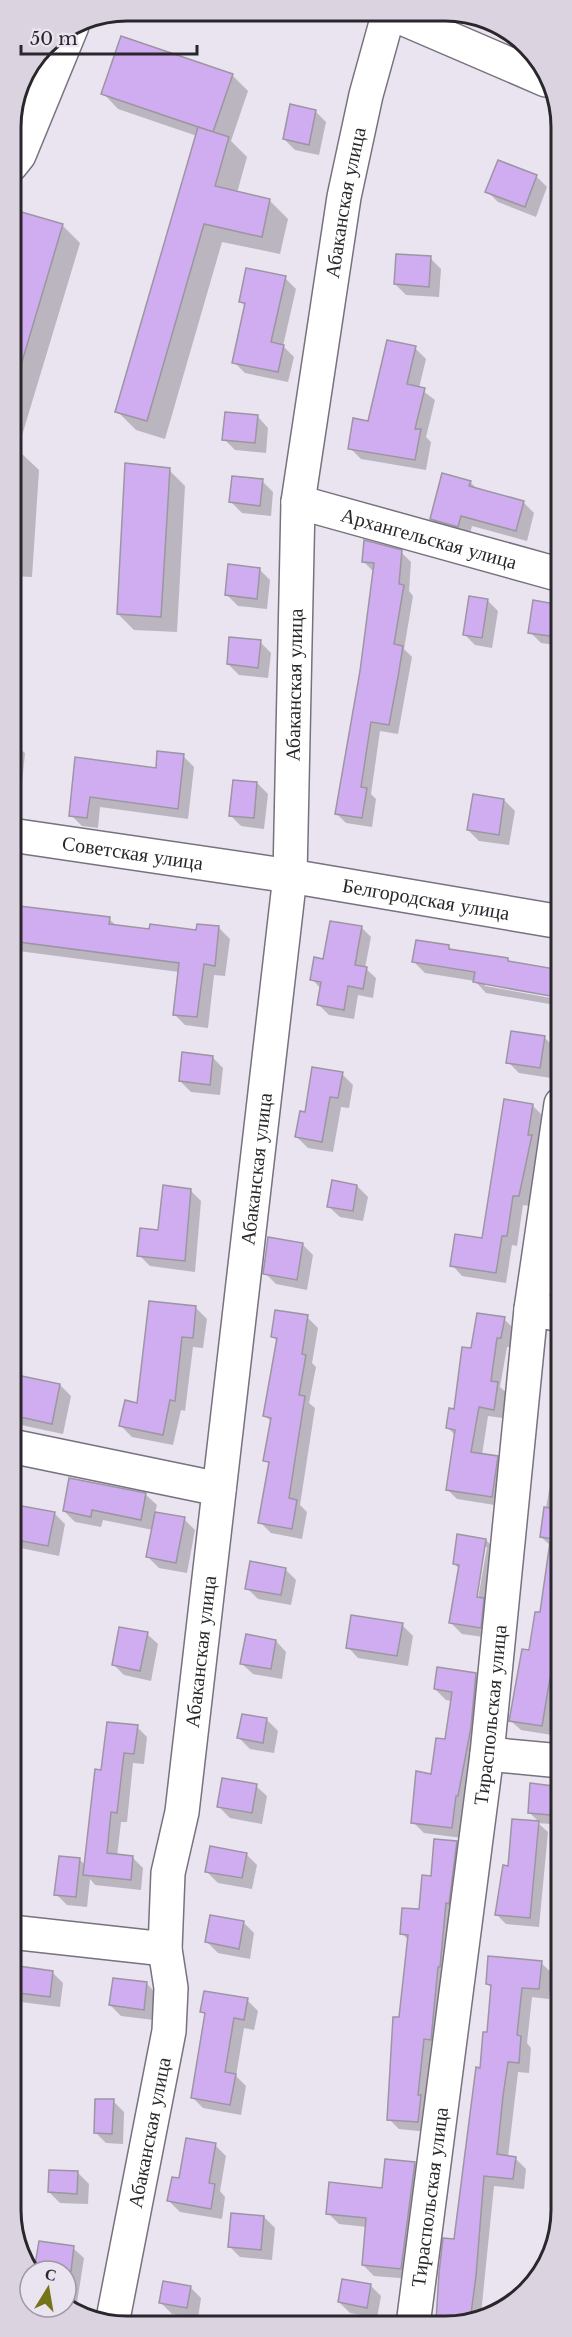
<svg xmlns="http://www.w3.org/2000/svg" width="572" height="2337" font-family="'Libre Baskerville',serif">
  <rect width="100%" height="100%" fill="#eae3f0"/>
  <g fill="#0003" fill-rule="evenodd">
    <path d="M232,75L248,91L231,141L247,157L237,193L269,200L288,219L280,254L222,242L165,439L136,430L117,411L197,136L118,109L103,93Z"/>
    <path d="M315,111L326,122L319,155L295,150L284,139Z"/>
    <path d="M536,176L547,187L536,217L498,202L487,191Z"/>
    <path d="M11,224L62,225L80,243L17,452L21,453L39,470L32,577L11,576Z"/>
    <path d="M430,258L441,269L439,297L406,295L395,284Z"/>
    <path d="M285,278L296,289L283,346L294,357L288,382L245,373L234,362L246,307L240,301Z"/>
    <path d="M415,348L426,359L419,388L435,400L426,437L431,442L426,470L361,459L350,448L369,422Z"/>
    <path d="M258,417L268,428L266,453L235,450L224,439Z"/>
    <path d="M169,470L185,486L177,632L134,630L118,614Z"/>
    <path d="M262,481L273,492L271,516L242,513L231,502Z"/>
    <path d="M470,482L478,490L523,502L534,513L527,541L472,526L469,537L442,530L431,519Z"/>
    <path d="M401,552L411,562L409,591L413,596L404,649L412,657L398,734L380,731L371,794L376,799L372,827L346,823L337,814L361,671L373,571L363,561Z"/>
    <path d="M259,569L270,580L267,609L238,606L227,595Z"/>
    <path d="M487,600L498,611L492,648L475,645L464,634Z"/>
    <path d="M561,606V646L541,643L530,632Z"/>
    <path d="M260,642L271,653L268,678L239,675L228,664Z"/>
    <path d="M11,742L25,753L21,793L11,792Z"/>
    <path d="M183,756L194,767L188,819L100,807L98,828L82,826L71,815L76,759L157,770Z"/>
    <path d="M257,783L268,794L264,829L241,826L230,815Z"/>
    <path d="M504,800L515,811L509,845L479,841L468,830Z"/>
    <path d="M554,818L561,819V858L550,847Z"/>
    <path d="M11,906L109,919L118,927L151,931L198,932L219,928L230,939L225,976L214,975L208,1028L185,1025L174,1014L179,972L11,950Z"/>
    <path d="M361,927L371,937L365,968L376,978L373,998L358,995L354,1019L329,1015L319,1005L321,989L312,979L325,961Z"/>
    <path d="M448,946L453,951L554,970L561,977V1006L486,993L475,981L425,973L414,962ZM485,983L558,996L557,999L485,986Z"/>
    <path d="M544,1037L555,1048L551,1078L519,1073L508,1062Z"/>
    <path d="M212,1057L223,1068L220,1095L191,1092L180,1081Z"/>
    <path d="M342,1074L353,1085L349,1108L341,1107L333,1152L308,1148L297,1137L306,1113Z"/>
    <path d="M532,1105L543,1116L538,1143L542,1147L529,1206L523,1205L517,1246L512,1245L506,1283L462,1276L452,1265L483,1239Z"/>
    <path d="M357,1186L368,1197L363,1221L340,1217L329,1207Z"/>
    <path d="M190,1190L201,1201L195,1272L150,1266L139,1255Z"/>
    <path d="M302,1244L313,1255L307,1290L276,1284L265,1273Z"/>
    <path d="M196,1308L207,1319L203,1348L193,1347L185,1411L181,1410L173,1445L132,1437L121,1426L138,1405Z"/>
    <path d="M307,1317L318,1328L312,1363L316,1367L309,1403L315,1408L300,1505L307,1512L302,1539L271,1533L260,1522L270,1465L265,1460L272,1422L265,1416L278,1342L272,1336Z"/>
    <path d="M504,1319L513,1328L510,1347H507L500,1387L507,1393L503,1418L488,1416L482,1455L497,1458L507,1467L501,1506L457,1499L447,1489L456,1436L448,1428Z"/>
    <path d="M555,1334L561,1335V1376L550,1365Z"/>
    <path d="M18,1376L60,1385L71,1396L63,1434L21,1425L11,1416Z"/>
    <path d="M561,1385V1420L557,1416Z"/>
    <path d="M555,1456H561V1688L552,1735L521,1730L511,1721L541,1614L551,1546L541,1537Z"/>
    <path d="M146,1495L157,1505L155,1513L184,1519L195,1530L187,1573L159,1568L148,1557L153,1530L103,1520L101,1527L75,1522L64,1511Z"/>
    <path d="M11,1499L22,1507L54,1513L65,1524L59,1556L11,1546Z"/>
    <path d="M486,1540L497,1551L491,1638L462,1634L451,1623L460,1569L454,1564ZM484,1547H487L477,1605L474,1604Z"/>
    <path d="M285,1569L296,1580L291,1605L258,1599L247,1588Z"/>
    <path d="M402,1625L413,1636L408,1666L358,1658L348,1647Z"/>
    <path d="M147,1634L158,1644L151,1681L124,1675L113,1664Z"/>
    <path d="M276,1641L286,1652L282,1679L253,1674L242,1664Z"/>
    <path d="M475,1675L486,1686L462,1838L424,1833L413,1822L446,1741L452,1701L446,1700L435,1689Z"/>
    <path d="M267,1720L278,1731L274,1753L250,1749L239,1738Z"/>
    <path d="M137,1727L147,1737L144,1764L133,1763L127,1822H121L117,1856L132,1857L143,1868L141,1890L95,1885L90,1879L87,1907L67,1905L56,1894L80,1860L86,1866L103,1771Z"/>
    <path d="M532,1785L561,1788V1825L538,1823L548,1832L539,1927L506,1924L497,1915L509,1868L513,1820L540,1823L529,1812Z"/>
    <path d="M256,1786L267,1796L262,1824L230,1818L219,1807Z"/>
    <path d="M456,1843L467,1853L428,2132L399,2129L389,2119L409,1941L402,1933L421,1911L432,1878Z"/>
    <path d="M246,1854L257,1865L252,1889L218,1883L207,1872Z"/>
    <path d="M243,1922L254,1933L250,1959L218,1953L207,1942Z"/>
    <path d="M541,1963L552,1973L549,1999L532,1997L527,2043L531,2048L529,2073L518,2072L508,2157L515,2158L526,2169L524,2189L494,2186L481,2314L461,2325H437L444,2240L455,2241L488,2034L492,1989L487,1983Z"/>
    <path d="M11,1965L52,1972L63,1983L60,2007L21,2002L20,2008L11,2006Z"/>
    <path d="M147,1984L158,1995L154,2020L121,2016L110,2005Z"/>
    <path d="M247,2000L258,2011L254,2030L244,2028L236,2076L246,2086L241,2115L203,2108L192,2097L206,2015L202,2011Z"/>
    <path d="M113,2101L124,2112L123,2144L106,2143L95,2132Z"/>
    <path d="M215,2145L226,2156L220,2191L225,2197L222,2219L180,2212L169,2201L180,2180Z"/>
    <path d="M415,2164L425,2175L412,2279L374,2276L363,2265L367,2227L339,2224L328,2213L384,2190Z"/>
    <path d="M78,2173L89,2184L88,2204L60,2203L49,2192Z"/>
    <path d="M264,2217L275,2228L272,2260L240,2257L229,2246Z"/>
    <path d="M73,2248L84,2258L76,2309L66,2304V2271H36Z"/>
    <path d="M370,2285L381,2296L377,2318L350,2313L339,2302Z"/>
    <path d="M190,2287L201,2298L198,2318L172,2314L161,2303Z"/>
  </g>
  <g fill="#d0adf1" stroke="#9b96a1" stroke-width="1.5">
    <path d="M121,36L233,74L213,132L101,94Z"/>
    <path d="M290,104L316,110L309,145L283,139Z"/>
    <path d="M198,127L229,137L215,186L270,199L262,237L204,224L147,421L115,412Z"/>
    <path d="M498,160L537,175L525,207L485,192Z"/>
    <path d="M18,211L63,224L16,382L11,381V236Z"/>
    <path d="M396,254L431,256L429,287L394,284Z"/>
    <path d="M246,268L286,276L271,342L284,345L278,372L232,363L245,303L239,302Z"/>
    <path d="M387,340L416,346L407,384L425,388L415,429H421L415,460L348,449L353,418L368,421Z"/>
    <path d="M225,412L258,415L255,443L222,440Z"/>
    <path d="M125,463L170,468L161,617L117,614Z"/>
    <path d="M442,473L471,481L469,486L524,501L516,531L461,516L458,527L430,519Z"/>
    <path d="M232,476L263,479L260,506L229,502Z"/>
    <path d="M364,540L402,550L399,584L404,585L394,644L403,646L398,677L389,725L371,722L361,787L367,788L362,818L335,814L360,671L374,563L362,562Z"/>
    <path d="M228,564L260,568L257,599L225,595Z"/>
    <path d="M469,596L488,599L482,638L463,635Z"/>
    <path d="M533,600L561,605L557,637L528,633Z"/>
    <path d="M229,637L261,640L258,668L227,664Z"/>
    <path d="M157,751L184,754L178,809L90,797L87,818L69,816L75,757L156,768Z"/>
    <path d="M233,780L257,782L254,818L229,816Z"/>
    <path d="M473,794L504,799L499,835L467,830Z"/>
    <path d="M11,905L110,917L109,924L149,929L150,924L196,930L197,924L219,926L215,966L204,964L197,1017L173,1015L179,963L11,941Z"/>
    <path d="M330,921L362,926L355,965L367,967L363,989L348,986L344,1010L317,1005L321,982L310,980L314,957L323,959Z"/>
    <path d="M416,940L449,945V949L508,958V961L555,969L550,996L473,982L475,972L412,962Z"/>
    <path d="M511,1031L545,1036L540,1068L506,1063Z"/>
    <path d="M182,1052L213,1056L210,1085L179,1081Z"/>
    <path d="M312,1067L343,1072L338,1098L330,1097L322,1142L295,1137L300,1111L305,1112Z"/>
    <path d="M504,1099L533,1104L528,1135H532L519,1196H513L507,1236H502L496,1273L450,1266L455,1234L482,1238Z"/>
    <path d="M332,1180L357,1185L353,1211L327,1207Z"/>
    <path d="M163,1185L191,1189L185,1261L137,1256L140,1228L158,1230Z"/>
    <path d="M268,1237L303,1243L297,1280L263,1274Z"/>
    <path d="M149,1301L196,1306L193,1338L182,1337L175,1401L170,1400L163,1435L119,1426L125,1400L137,1403Z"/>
    <path d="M275,1310L308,1315L302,1354L306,1355L299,1395L305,1396L289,1498L297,1500L292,1529L258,1523L269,1462L263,1461L271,1418L263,1416L277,1338L271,1337Z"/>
    <path d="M477,1313L505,1317L501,1338H497L491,1381L498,1382L494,1410L479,1407L471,1452L498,1456L492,1497L446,1490L455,1430L446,1428L449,1408L454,1409L462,1347L471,1348Z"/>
    <path d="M17,1375L60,1384L52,1424L11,1415Z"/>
    <path d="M69,1478L146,1493L141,1520L92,1510L91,1517L63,1511Z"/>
    <path d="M11,1504L55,1512L48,1546L11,1539Z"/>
    <path d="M544,1507L561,1510V1540L540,1537Z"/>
    <path d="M155,1512L185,1517L176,1563L146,1557Z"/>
    <path d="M457,1534L486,1539L477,1597L484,1598L481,1628L449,1623L459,1565L453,1564Z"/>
    <path d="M550,1542L561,1543V1603L554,1653L561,1654V1668L559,1679L550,1678L542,1726L509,1721L522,1649L529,1650L535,1612H540Z"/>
    <path d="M250,1561L286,1568L281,1595L245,1589Z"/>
    <path d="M351,1615L403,1623L397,1656L346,1648Z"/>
    <path d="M119,1627L148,1632L140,1671L112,1665Z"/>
    <path d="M246,1634L276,1640L271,1669L240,1664Z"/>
    <path d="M437,1667L476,1673L471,1727L458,1796H456L452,1828L411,1823L416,1771L431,1774L436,1738L445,1739L452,1692L434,1689Z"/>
    <path d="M242,1714L267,1718L263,1743L237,1738Z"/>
    <path d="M107,1722L138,1725L134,1754L124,1753L117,1813L111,1812L107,1853L133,1856L131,1880L83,1875L95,1769L101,1770Z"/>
    <path d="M222,1778L257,1784L252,1813L217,1807Z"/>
    <path d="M530,1783L561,1787V1816L528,1813Z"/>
    <path d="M512,1819L539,1821L530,1918L495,1915L503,1865L508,1866Z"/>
    <path d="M434,1839L457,1841L449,1904L446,1903L440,1967H438L431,2040L424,2039L418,2095H421L418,2122L387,2120L393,2017H399L408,1935L400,1934L402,1908L419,1909L422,1875L431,1876Z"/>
    <path d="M210,1846L247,1853L242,1878L205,1872Z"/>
    <path d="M59,1856L80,1858L76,1897L54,1895Z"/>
    <path d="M210,1915L244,1921L239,1949L205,1942Z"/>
    <path d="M488,1956L542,1961L539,1989L522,1988L517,2035L521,2036L519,2063L508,2062L503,2096L497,2154L516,2157L513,2179L484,2176L476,2276L470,2321L464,2324L436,2321L439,2273L443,2238L454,2239L476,2067L480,2068L483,2032H487L491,1985L486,1984Z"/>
    <path d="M11,1965L53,1971L50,1997L11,1992Z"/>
    <path d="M113,1978L147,1982L144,2010L109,2005Z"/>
    <path d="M204,1991L248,1998L244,2020L234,2018L225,2072L236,2074L230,2105L191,2098L205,2013L200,2012Z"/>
    <path d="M95,2099H114L112,2134L94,2133Z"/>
    <path d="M186,2138L216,2143L209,2183L215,2184L211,2209L167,2201L172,2177L179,2178Z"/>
    <path d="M385,2159L415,2162L401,2269L362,2265L366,2218L326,2214L329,2182L382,2188Z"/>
    <path d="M49,2170L78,2171L77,2194L48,2192Z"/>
    <path d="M231,2213L264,2216L261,2250L228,2247Z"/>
    <path d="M39,2241L74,2246L71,2271H34Z"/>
    <path d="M342,2279L371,2284L367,2308L338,2302Z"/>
    <path d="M163,2281L191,2286L187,2308L159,2303Z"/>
  </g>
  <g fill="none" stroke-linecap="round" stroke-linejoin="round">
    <g stroke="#77727d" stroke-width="36">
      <g id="minor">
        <path d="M11,165L19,155L72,26"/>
        <path id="s1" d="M298,502L561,575"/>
        <path id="s2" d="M11,835L290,876L561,922"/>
        <path d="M531,1309L561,1315"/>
        <path d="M11,1446L219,1489"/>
        <path d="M487,1754L561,1761"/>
        <path d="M11,1932L165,1949"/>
        <path id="s3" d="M112,2324L169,2031L171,1988L165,1949L168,1873L182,1812L290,876L298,502L344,197L366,95L389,12"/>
        <path id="s4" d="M413,2325L487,1754L531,1309L561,1104"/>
      </g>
    </g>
    <g stroke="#77727d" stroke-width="36">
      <path id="major" d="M388,12L546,80"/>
    </g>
    <use href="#minor" stroke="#fff" stroke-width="33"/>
    <use href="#major" stroke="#fff" stroke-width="33"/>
  </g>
  <g text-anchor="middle" stroke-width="4.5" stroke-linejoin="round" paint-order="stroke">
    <g font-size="20" fill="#2a272c" stroke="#eae3f0">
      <text dy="7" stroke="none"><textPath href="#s3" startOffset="2139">Абаканская улица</textPath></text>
      <text dy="7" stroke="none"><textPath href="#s1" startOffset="136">Архангельская улица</textPath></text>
      <text dy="7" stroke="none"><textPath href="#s3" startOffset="1653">Абаканская улица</textPath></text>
      <text dy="7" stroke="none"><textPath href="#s2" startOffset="123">Советская улица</textPath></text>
      <text dy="7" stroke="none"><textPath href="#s2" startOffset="420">Белгородская улица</textPath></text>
      <text dy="7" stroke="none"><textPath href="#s3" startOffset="1167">Абаканская улица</textPath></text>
      <text dy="7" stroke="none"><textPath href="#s3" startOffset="681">Абаканская улица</textPath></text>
      <text dy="7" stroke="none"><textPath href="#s4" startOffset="615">Тираспольская улица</textPath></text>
      <text dy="7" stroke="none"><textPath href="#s3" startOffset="195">Абаканская улица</textPath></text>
      <text dy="7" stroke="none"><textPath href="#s4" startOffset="129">Тираспольская улица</textPath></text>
    </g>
  </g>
  <path d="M0 0H572V2337H0ZM127 21H445A106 106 0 0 1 551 127V2210A106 106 0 0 1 445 2316H127A106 106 0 0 1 21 2210V127A106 106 0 0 1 127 21Z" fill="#dbd4e0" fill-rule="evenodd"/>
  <path fill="none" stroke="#2a272c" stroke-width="3" d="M127 21H445A106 106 0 0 1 551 127V2210A106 106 0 0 1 445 2316H127A106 106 0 0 1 21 2210V127A106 106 0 0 1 127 21Z"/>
  <g transform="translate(48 2289) rotate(11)"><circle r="28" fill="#eae3f0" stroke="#9d98a2" stroke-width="1.5"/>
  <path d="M0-4.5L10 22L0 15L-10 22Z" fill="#757418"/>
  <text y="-9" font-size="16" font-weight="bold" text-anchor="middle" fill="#2a272c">С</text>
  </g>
  <path d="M21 45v9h176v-9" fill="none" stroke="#2a272c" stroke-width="3"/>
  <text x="30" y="45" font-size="18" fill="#2a272c" stroke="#eae3f0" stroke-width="4.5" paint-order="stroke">50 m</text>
</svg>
